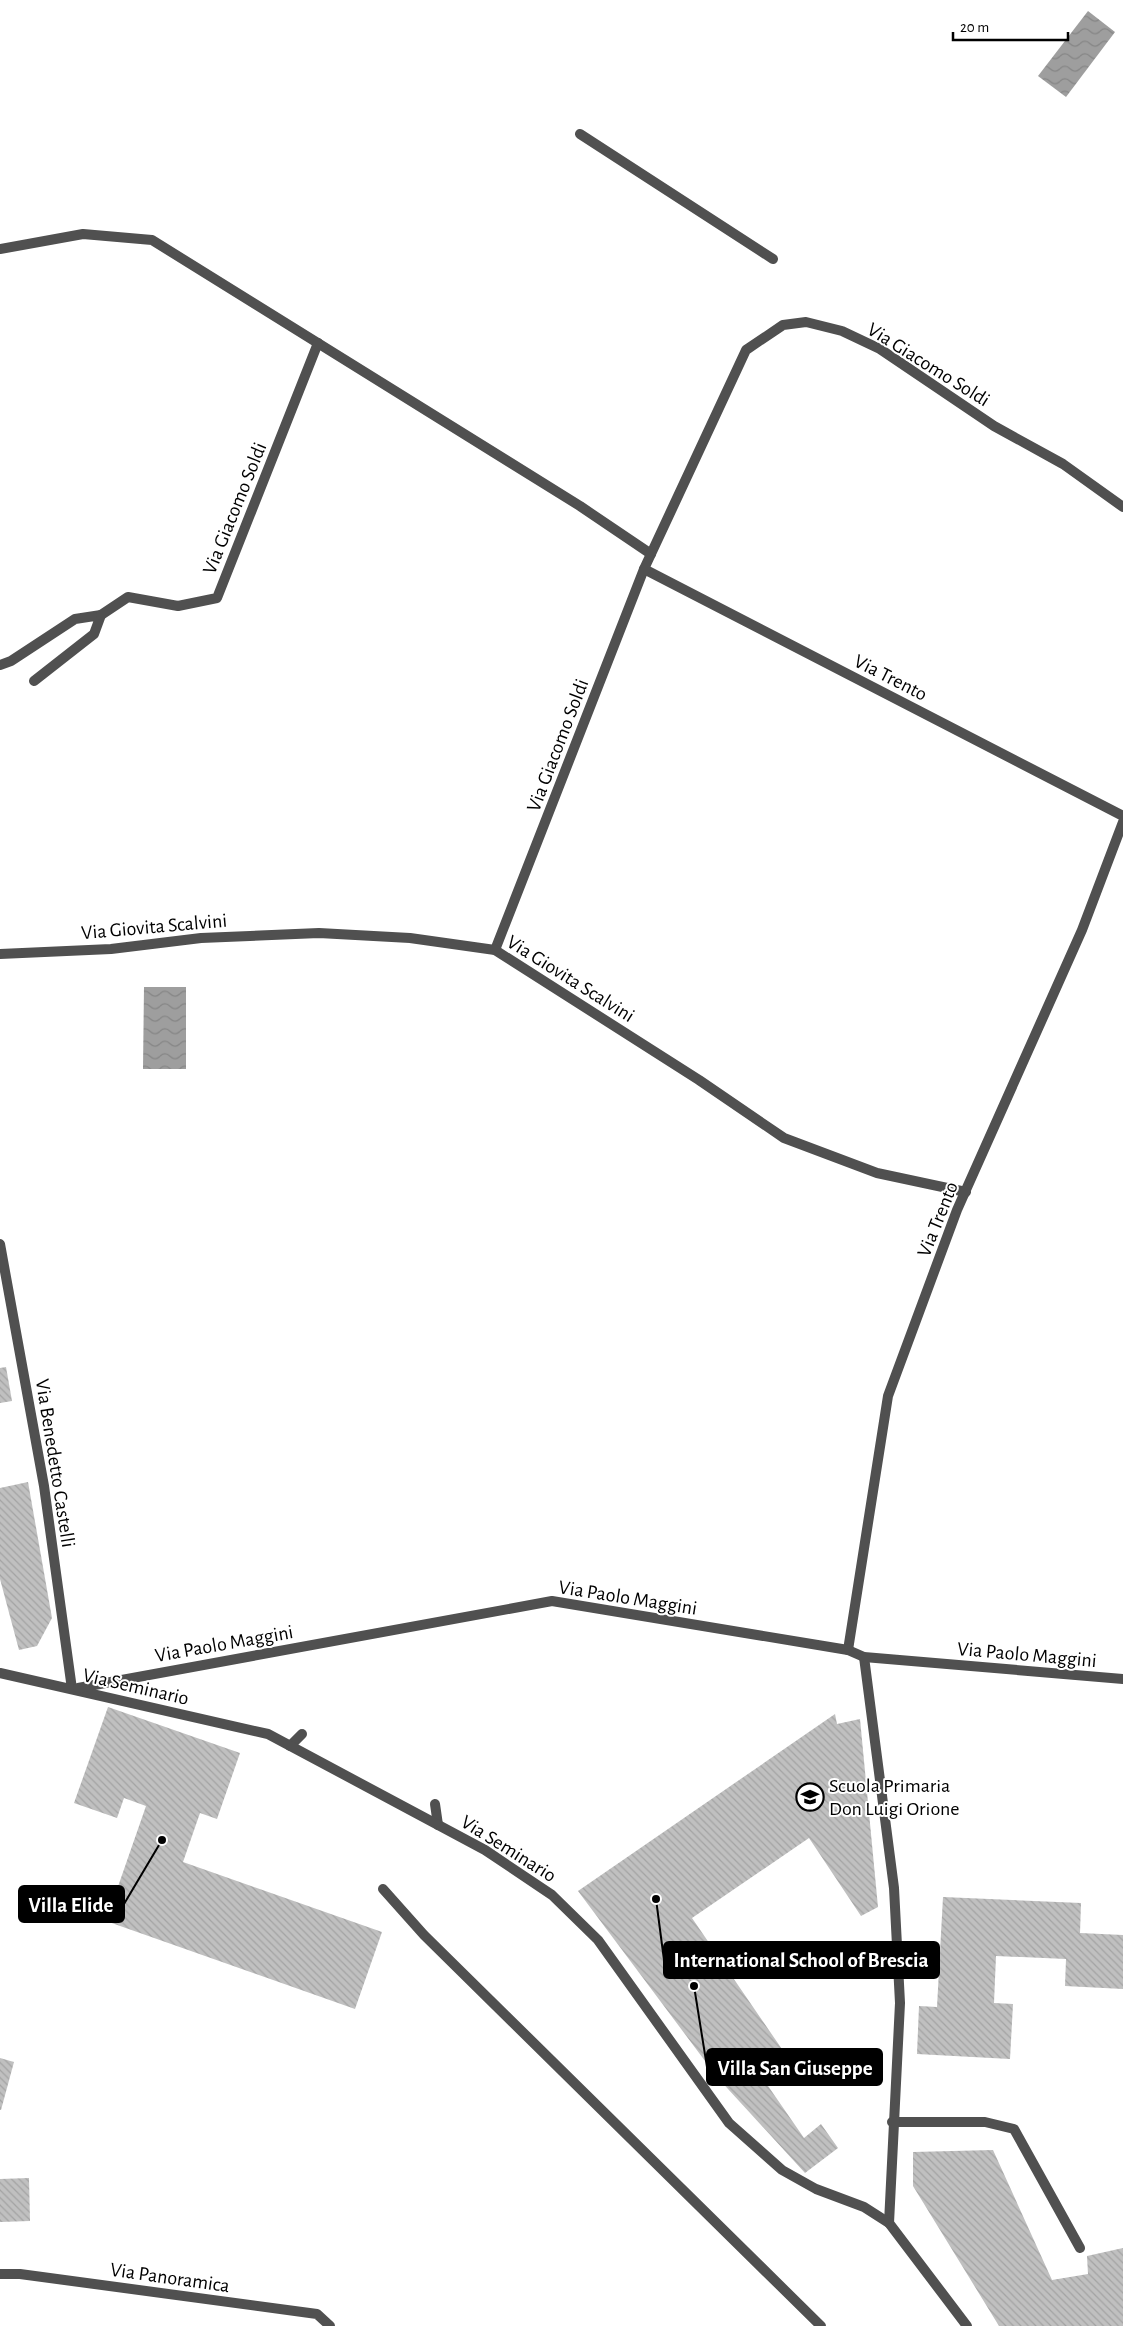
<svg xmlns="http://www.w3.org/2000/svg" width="1123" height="2326" font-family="'Alegreya Sans',sans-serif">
  <defs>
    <pattern id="water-waves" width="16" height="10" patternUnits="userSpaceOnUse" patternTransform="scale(1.25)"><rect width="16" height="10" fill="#9e9e9e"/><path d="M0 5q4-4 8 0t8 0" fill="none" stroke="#868686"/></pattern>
    <pattern id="building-back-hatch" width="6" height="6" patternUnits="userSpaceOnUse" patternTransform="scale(1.25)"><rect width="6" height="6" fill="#c0c0c0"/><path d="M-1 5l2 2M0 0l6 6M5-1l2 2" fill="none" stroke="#a3a3a3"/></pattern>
  </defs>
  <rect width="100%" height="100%" fill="#fff"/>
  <g fill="url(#water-waves)">
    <path d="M1088,11L1115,32L1066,97L1038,76Z"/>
    <path d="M144,987H186V1069H143Z"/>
  </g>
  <g fill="url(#building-back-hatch)">
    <path d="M6,1367L12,1401L0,1403V1368Z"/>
    <path d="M28,1482L52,1618L37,1646L19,1650L0,1579V1488Z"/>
    <path d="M108,1707L240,1753L217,1819L200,1813L183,1862L382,1932L355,2009L106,1921L146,1806L124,1798L117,1818L74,1803Z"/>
    <path d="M835,1714L837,1724L860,1719L878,1907L861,1916L809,1838L692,1918L786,2055L759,2073L804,2138L821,2124L838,2148L805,2173L717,2077L578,1891Z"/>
    <path d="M943,1897L1081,1903L1080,1933L1123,1935V1989L1065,1986L1066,1959L996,1956L994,2003L1013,2004L1010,2059L917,2054L919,2006L937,2007Z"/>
    <path d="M0,2058L14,2062L1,2110H0Z"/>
    <path d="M993,2150L1052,2280L1088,2274L1087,2256L1123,2248V2326H999L913,2186V2152Z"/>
    <path d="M29,2178L30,2221L0,2222V2179Z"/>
  </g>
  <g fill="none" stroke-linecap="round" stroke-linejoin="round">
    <g stroke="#505050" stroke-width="10">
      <path d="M580,134L773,259"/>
      <path d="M0,665L11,661L75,619L101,615L94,634L34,681"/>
      <path d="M290,1746L302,1734"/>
      <path d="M435,1804L438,1825"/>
      <path d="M383,1889L424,1935L821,2326"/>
      <path d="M892,2122H985L1014,2129L1080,2248"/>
    </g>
    <g stroke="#505050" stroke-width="10">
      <path d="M0,249L83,234L152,240L580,506L651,554"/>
      <path d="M644,569L1123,816"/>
      <path d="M101,615L128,597L178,606L217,598L318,343"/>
      <path d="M495,950L644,569L746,350L783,325L806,322L842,331L880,349L994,426L1063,464L1123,507"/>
      <path d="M0,954L111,949L201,938L319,933L410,938L495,950L699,1080L784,1138L877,1173L966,1192"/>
      <path d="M0,1244L44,1486L72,1689"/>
      <path d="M848,1650L888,1396L957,1210L1082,930L1123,822"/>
      <path d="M864,1657L894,1888L900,2003L889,2223L967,2326"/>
      <path d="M0,1673L268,1734L485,1850L552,1895L598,1940L729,2123L782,2170L816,2189L864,2207L889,2223"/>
      <path d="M78,1688L552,1601L848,1650L864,1657L1123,1679"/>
      <path d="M0,2274H20L317,2314L330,2326"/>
    </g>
  </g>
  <defs>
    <g id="school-ring" transform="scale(1.4375)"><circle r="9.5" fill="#fff" stroke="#000" stroke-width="1.5"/><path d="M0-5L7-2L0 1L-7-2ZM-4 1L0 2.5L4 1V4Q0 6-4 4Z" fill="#000"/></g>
  </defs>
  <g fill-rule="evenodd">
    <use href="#school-ring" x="810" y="1797"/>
  </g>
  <g text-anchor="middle" stroke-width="4" stroke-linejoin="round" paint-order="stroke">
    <g font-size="20" fill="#000" stroke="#fff">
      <text transform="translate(929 364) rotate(32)" y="7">Via Giacomo Soldi</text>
      <text transform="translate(234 508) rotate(-68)" y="7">Via Giacomo Soldi</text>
      <text transform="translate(891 677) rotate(27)" y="7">Via Trento</text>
      <text transform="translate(557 745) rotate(-69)" y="7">Via Giacomo Soldi</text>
      <text transform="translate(154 926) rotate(-5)" y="7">Via Giovita Scalvini</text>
      <text transform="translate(571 978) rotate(32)" y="7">Via Giovita Scalvini</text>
      <text transform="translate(937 1219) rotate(-68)" y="7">Via Trento</text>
      <text transform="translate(56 1463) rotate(81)" y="7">Via Benedetto Castelli</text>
      <text transform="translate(628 1597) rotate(9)" y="7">Via Paolo Maggini</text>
      <text transform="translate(224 1643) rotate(-10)" y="7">Via Paolo Maggini</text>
      <text transform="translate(1027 1654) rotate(5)" y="7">Via Paolo Maggini</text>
      <text transform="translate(136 1686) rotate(13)" y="7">Via Seminario</text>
      <text transform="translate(509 1848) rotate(32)" y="7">Via Seminario</text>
      <text transform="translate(170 2277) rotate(8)" y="7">Via Panoramica</text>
    </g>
    <g font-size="20" fill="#000" stroke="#fff" text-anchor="start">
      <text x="829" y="1792">Scuola Primaria<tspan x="829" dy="23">Don Luigi Orione</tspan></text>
    </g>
  </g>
  <path fill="none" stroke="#000" stroke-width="2" d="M162 1840L124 1904M656 1899L664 1960M694 1986L707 2067"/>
  <g fill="#000" stroke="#fff" stroke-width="2">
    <circle cx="162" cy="1840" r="5"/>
    <circle cx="656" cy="1899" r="5"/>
    <circle cx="694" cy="1986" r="5"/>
  </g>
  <g fill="#000" stroke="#000" stroke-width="2">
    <rect x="19" y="1886" width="105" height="36" rx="5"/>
    <rect x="664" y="1942" width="275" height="36" rx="5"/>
    <rect x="707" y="2049" width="175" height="36" rx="5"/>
  </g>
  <g font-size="21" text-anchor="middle" font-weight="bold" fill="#fff">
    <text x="71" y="1912">Villa Elide</text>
    <text x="801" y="1967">International School of Brescia</text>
    <text x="795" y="2075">Villa San Giuseppe</text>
  </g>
  <path d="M953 32v8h115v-8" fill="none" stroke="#000000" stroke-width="2.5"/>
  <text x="960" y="32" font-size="15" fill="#000000" stroke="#ffffff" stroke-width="4" paint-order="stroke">20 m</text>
</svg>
